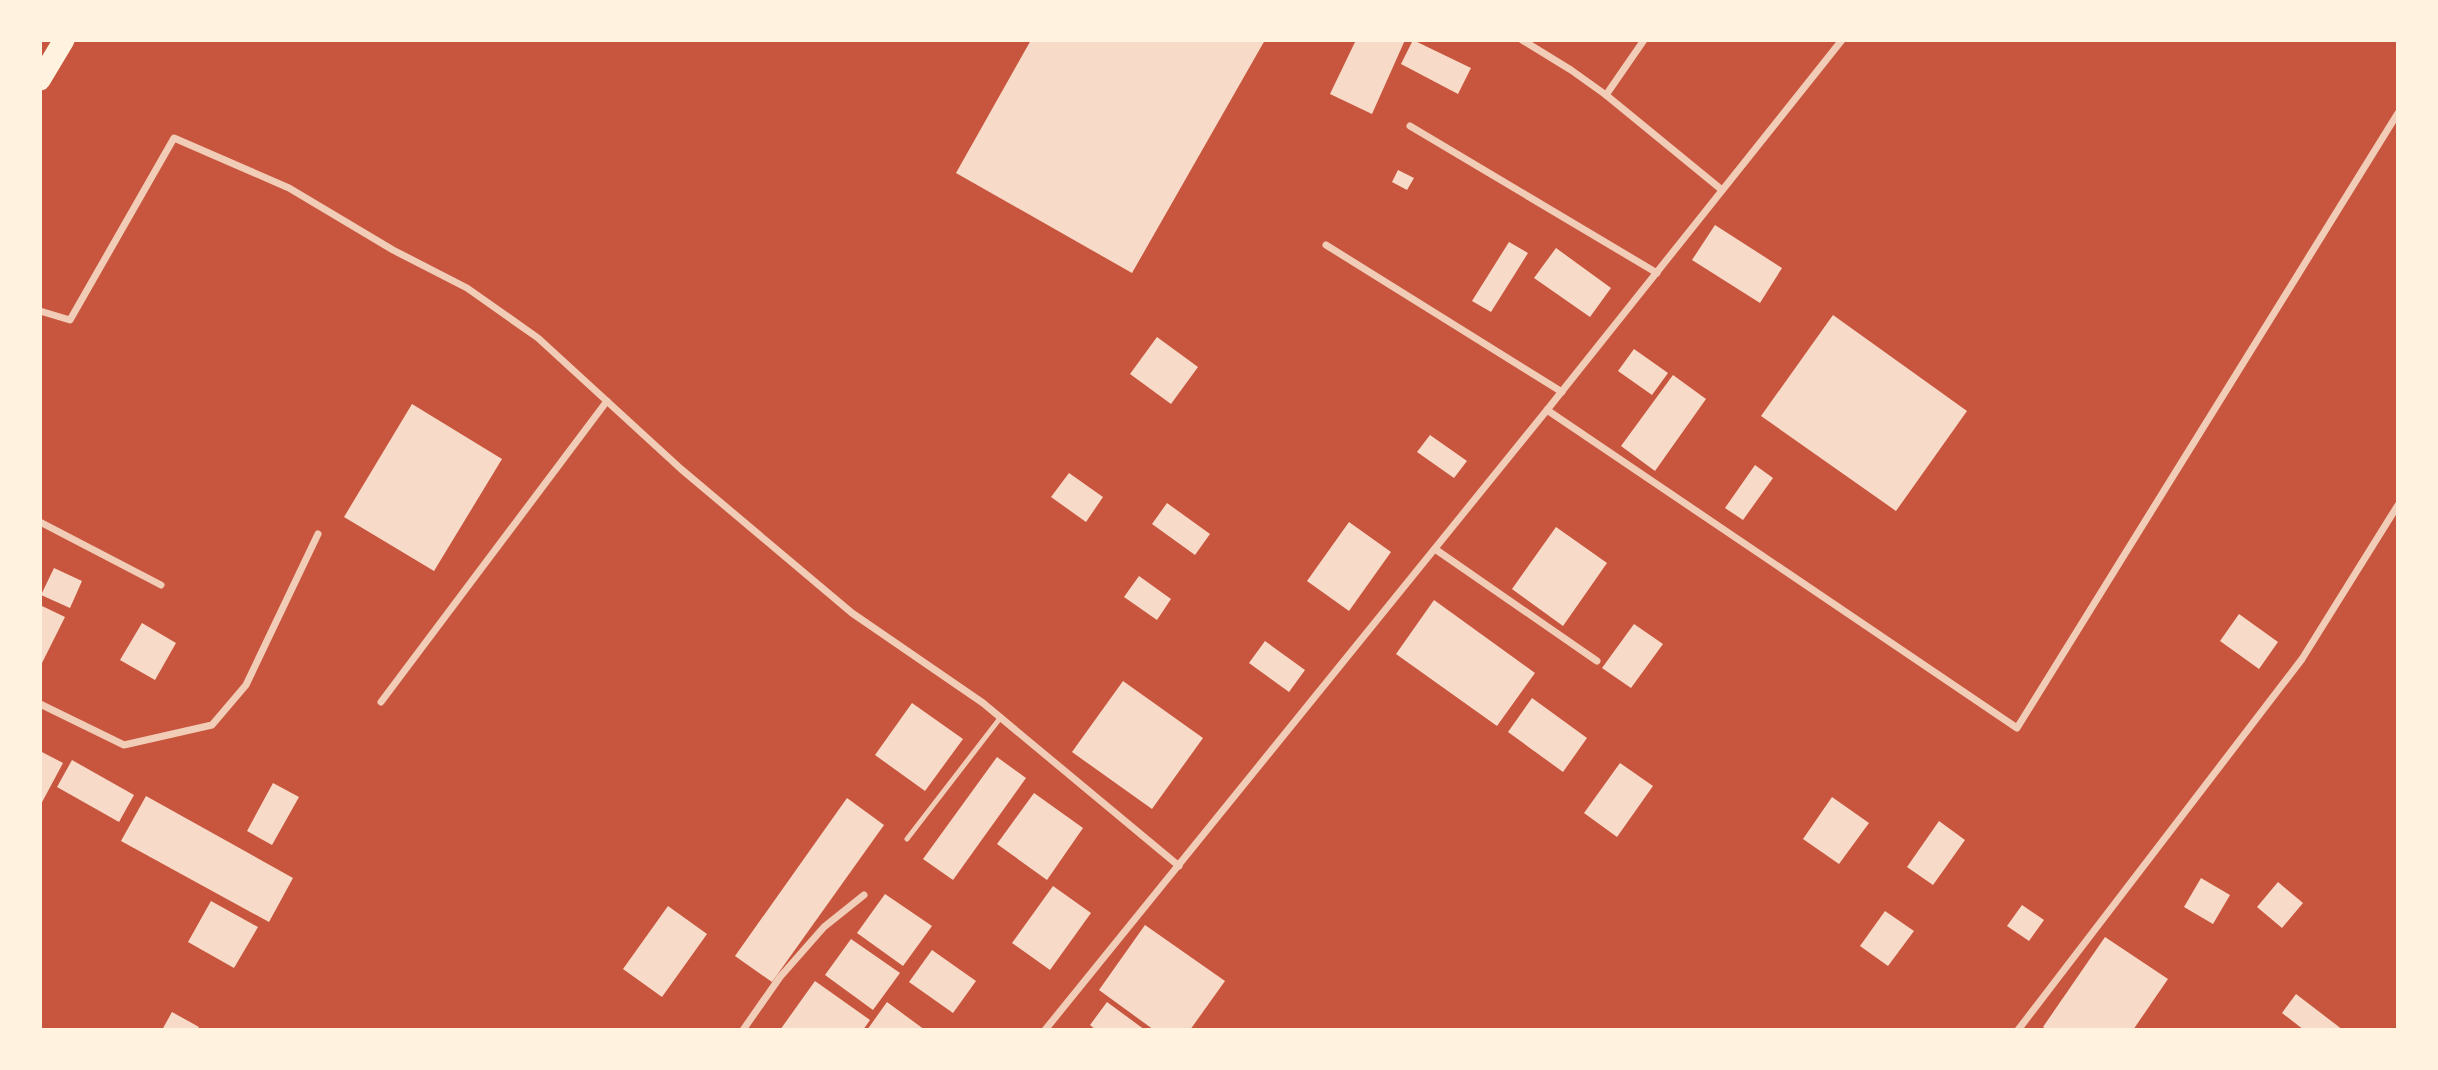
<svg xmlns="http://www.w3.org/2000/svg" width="2438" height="1070" font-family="'Source Sans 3',sans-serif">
  <rect width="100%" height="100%" fill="#c8553d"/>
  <g fill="#f7dbc8">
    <path d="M1031,40H1265L1132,273L956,173Z"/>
    <path d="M1356,40H1405L1372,114L1330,94Z"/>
    <path d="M1413,40L1471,68L1458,94L1401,64Z"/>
    <path d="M1398,170L1414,178L1407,190L1392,182Z"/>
    <path d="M1715,225L1782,268L1760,303L1692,260Z"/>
    <path d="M1509,242L1528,253L1491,312L1472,301Z"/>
    <path d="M1556,248L1611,288L1590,317L1534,278Z"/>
    <path d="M1833,315L1967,411L1896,511L1761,416Z"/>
    <path d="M1157,337L1198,367L1171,404L1130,374Z"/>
    <path d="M1634,349L1668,373L1652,395L1618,371Z"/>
    <path d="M1673,375L1706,399L1655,471L1621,446Z"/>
    <path d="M412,404L502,459L434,571L344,517Z"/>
    <path d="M1430,435L1467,461L1454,478L1417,452Z"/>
    <path d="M1755,465L1773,478L1743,520L1725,508Z"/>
    <path d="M1069,473L1103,497L1086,522L1051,497Z"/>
    <path d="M1167,503L1210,534L1195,555L1152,524Z"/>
    <path d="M1349,522L1391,552L1349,611L1307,581Z"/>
    <path d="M1556,527L1607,563L1563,626L1512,589Z"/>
    <path d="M54,568L82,581L70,608L41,595Z"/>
    <path d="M1139,576L1171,599L1157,620L1124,597Z"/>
    <path d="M1434,600L1535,673L1497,726L1396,654Z"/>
    <path d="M40,605L65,617L40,667Z"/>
    <path d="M2239,614L2278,642L2259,669L2220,641Z"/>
    <path d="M142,623L176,643L155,680L120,660Z"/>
    <path d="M1634,624L1663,644L1631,688L1602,668Z"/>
    <path d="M1265,641L1305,670L1289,692L1249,663Z"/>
    <path d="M1123,681L1203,738L1152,809L1072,752Z"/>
    <path d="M1532,698L1587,738L1563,772L1508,732Z"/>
    <path d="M912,703L963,739L925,791L875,755Z"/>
    <path d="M40,751L63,763L40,806Z"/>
    <path d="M997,757L1026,778L953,880L923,859Z"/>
    <path d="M72,760L134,795L119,822L57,787Z"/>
    <path d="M1620,763L1653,786L1617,837L1584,813Z"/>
    <path d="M273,783L299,797L272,845L247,831Z"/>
    <path d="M1034,793L1083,828L1047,880L997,844Z"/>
    <path d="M146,796L293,878L269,922L121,841Z"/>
    <path d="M1832,797L1869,823L1839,864L1803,839Z"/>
    <path d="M847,798L884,825L772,982L735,956Z"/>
    <path d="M1939,821L1965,840L1933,885L1907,867Z"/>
    <path d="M2201,878L2230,895L2213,924L2184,907Z"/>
    <path d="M2278,882L2303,903L2282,928L2257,907Z"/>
    <path d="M1053,886L1091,913L1050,970L1012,943Z"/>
    <path d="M885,894L932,926L903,966L857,933Z"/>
    <path d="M211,901L258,927L234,968L188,942Z"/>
    <path d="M2022,905L2044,920L2029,941L2007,926Z"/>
    <path d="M668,906L707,934L662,997L623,969Z"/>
    <path d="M1885,911L1914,931L1888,966L1860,946Z"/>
    <path d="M1145,925L1225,981L1190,1030H1154L1099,990Z"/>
    <path d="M2105,937L2168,979L2133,1030H2047L2043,1027Z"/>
    <path d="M851,939L900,973L873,1010L825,975Z"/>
    <path d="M932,950L976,981L953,1013L909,982Z"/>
    <path d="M815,981L870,1020L863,1030H780Z"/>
    <path d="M2296,994L2343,1030H2304L2282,1013Z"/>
    <path d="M887,1002L925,1030H867Z"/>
    <path d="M1107,1002L1145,1030H1096L1090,1025Z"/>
    <path d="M172,1012L199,1027L197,1030H162Z"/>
  </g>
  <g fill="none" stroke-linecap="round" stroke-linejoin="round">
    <path stroke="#f1ccb7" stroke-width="5" d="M907,839L1001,717"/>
    <g stroke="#f1ccb7" stroke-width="7">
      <path d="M1522,40L1571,70L1606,95L1722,190"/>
      <path d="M1606,95L1644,40"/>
      <path d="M1410,126L1657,273"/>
      <path d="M1326,245L1562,392"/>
      <path d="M40,311L70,320L174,138L289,188L393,250L467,288L538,338L681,469L852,613L983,703L1179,866"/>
      <path d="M1547,410L2017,728L2398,113"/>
      <path d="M40,522L161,585"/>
      <path d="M1435,549L1597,661"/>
      <path d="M381,702L607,401"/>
      <path d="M40,704L124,745L212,725L246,685L318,534"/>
      <path d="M743,1030L780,977L824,927L864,895"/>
      <path d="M1045,1030L1547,410L1842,40"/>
      <path d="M2018,1030L2302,659L2398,505"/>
    </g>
    <path stroke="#fff3e0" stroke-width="21" d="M40,80L64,40"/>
  </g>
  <rect width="2438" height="1070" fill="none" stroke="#fff3e0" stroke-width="84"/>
</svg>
